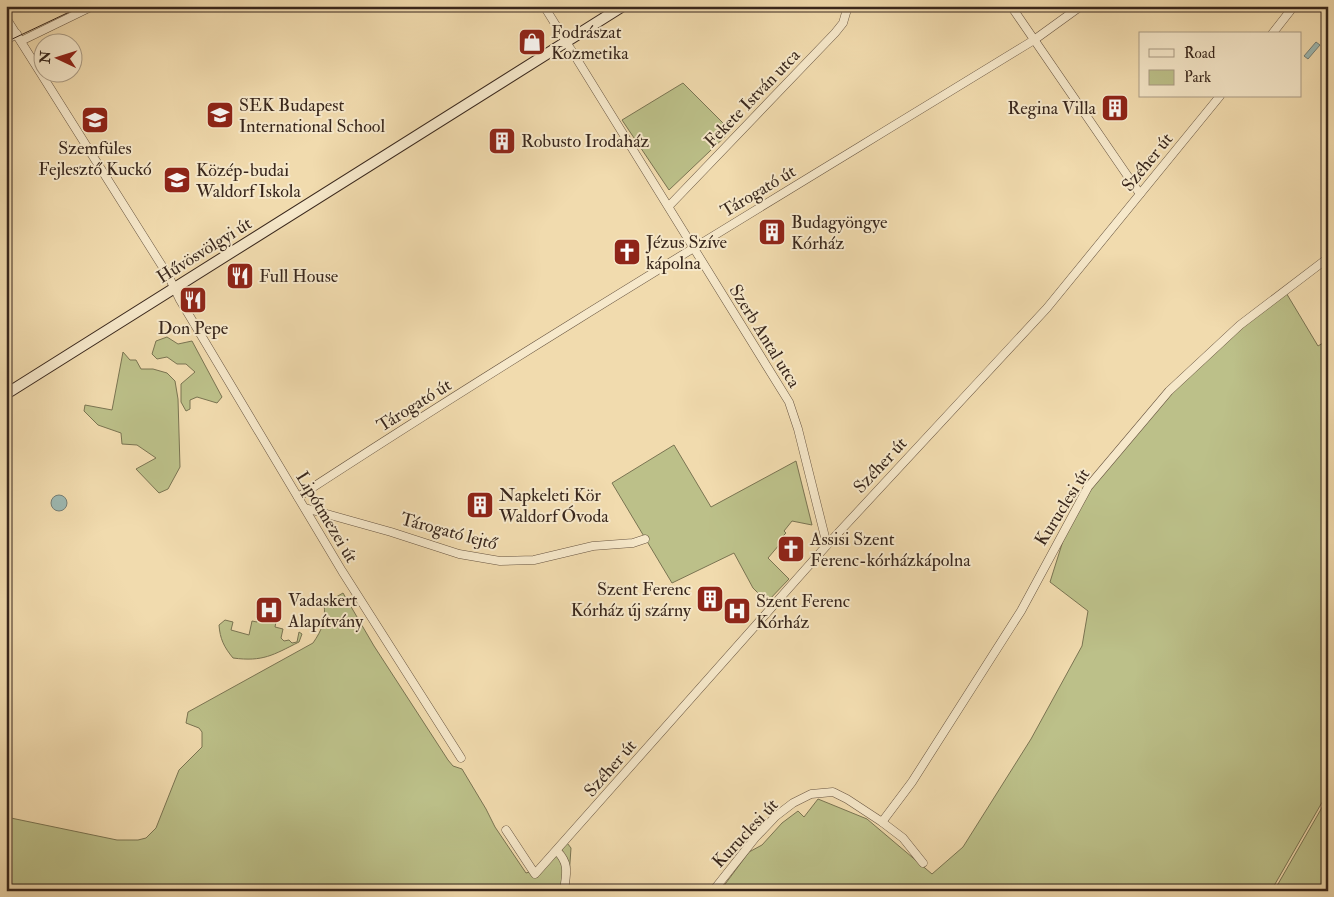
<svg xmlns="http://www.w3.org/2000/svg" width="1334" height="897" font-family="'IM FELL Double Pica',serif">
  <rect width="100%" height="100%" fill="#f1dbae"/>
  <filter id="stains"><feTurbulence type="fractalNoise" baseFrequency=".004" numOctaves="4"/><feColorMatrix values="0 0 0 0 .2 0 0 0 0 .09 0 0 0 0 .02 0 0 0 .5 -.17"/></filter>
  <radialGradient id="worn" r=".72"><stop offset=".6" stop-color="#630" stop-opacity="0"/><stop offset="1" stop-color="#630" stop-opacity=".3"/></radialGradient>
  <g fill="#bcc089" stroke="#7a7452">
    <path d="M683,83L731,131L669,190L622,120Z"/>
    <path d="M1285,291L1318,346L1328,340V792L1271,891H720L749,852L762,845L782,823L798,811L804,817L818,799L867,819L932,874L963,847L1031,739L1082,646L1088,611L1050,582L1068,525L1082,497L1169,391Z"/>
    <path d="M167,337L178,344L192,341L222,397L217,403L197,397L190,400V409L186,411L181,402V384L195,372L186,364H177L167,357L157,359L152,354L156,341Z"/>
    <path d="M123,352L130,360H136L141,369H153L167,373L175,381L178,399L180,467L168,489L159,493L136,469L156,458L137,445L122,444L121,433L98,425L84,411L85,405L112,410Z"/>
    <path d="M674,445L711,507L796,461L812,525L792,521L784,531L786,533L783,536L785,538L768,558L789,579L767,602L753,588L734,553L672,583L612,483Z"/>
    <path d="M343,593L374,646L448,760L453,766L462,769L486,809L495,827L526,873L536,870L564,839L571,848L568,891H6V817L117,840H138L146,838L156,828L179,770L202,747V732L199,728L186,723L188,712L313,643C322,630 326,620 324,604Z"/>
    <path d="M259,618L276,622L275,627L283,629L281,638L284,641L289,640L292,643L297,642L299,632L302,634L299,642C273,655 263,662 233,658C224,647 220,639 219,625L225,620L233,622L231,630L249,635L252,621L257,622Z"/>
    <path d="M1328,797V891H1274Z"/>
  </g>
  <g fill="#9db9b3" stroke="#757f77">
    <path d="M1316,42L1320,45L1308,59L1304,56Z"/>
    <circle cx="59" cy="503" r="8"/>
  </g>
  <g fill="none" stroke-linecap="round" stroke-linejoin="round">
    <g stroke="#675440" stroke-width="9">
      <g id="street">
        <path d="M544,6L789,402L798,429L827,545"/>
        <path d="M1011,6L1140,194"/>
        <path d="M6,18L169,277L180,300L342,571L461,758"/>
        <path d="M1272,34L1294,6"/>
        <path d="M6,40L17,34"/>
        <path d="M21,41L93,6"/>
        <path d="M669,206L835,33L843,23L848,6"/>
        <path d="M298,497C540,339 788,191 1034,40L1081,6"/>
        <path d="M305,508L391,532L459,554L500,561L534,560L593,546L633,543L645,539"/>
        <path d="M882,822L912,782L1021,611L1088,487L1169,391L1240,325L1328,258"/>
        <path d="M506,830L535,874L827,545L1047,308L1220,96"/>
        <path d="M557,851C570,864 566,874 564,891"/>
        <path d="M713,891L755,838L776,816L793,803L811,794L833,792L847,799L882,822L903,838L923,863"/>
      </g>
    </g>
    <g stroke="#39271c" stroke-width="12">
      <path id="secondary" d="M6,394L623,6"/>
    </g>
    <use href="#street" stroke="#f6e8ca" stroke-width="8"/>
    <use href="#secondary" stroke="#f6e8ca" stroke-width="10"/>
    <path stroke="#39271c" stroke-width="1" d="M6,42L82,6"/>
  </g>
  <defs>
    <g id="shop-square" transform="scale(1.4375)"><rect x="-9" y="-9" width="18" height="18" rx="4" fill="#8f2418" stroke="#f6e8ca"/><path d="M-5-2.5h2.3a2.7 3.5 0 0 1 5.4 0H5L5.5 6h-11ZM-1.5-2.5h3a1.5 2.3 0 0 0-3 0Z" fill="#fff"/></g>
    <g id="building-square" transform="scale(1.4375)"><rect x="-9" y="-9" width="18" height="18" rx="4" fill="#8f2418" stroke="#f6e8ca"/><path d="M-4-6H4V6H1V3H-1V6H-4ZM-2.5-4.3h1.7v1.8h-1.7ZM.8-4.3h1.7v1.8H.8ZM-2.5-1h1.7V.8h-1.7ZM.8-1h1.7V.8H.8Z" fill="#fff"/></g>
    <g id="school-square" transform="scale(1.4375)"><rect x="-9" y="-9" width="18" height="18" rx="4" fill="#8f2418" stroke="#f6e8ca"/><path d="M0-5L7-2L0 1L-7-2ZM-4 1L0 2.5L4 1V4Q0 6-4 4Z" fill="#fff"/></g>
    <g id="church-square" transform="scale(1.4375)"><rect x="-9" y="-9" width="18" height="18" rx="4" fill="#8f2418" stroke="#f6e8ca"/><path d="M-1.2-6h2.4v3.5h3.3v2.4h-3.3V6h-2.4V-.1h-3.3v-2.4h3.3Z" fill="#fff"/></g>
    <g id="restaurant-square" transform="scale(1.4375)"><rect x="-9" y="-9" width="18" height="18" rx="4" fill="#8f2418" stroke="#f6e8ca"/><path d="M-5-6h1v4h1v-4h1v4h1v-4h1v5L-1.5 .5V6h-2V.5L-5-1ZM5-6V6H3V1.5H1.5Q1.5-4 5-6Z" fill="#fff"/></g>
    <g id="hospital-square" transform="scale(1.4375)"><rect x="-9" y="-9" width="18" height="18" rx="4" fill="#8f2418" stroke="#f6e8ca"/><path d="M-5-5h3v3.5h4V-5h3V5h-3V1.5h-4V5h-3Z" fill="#fff"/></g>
  </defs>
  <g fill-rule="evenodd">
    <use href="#shop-square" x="532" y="42"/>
    <use href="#building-square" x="1115" y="108"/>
    <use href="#school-square" x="220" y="115"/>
    <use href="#school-square" x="95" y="120"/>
    <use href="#building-square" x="502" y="141"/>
    <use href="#school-square" x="177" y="180"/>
    <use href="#building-square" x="772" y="232"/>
    <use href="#church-square" x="627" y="252"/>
    <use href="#restaurant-square" x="240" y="276"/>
    <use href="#restaurant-square" x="193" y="300"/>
    <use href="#building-square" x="480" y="505"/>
    <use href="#church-square" x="791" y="549"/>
    <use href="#building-square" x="710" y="599"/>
    <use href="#hospital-square" x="269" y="610"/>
    <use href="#hospital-square" x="737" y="611"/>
  </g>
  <g text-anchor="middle" stroke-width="4" stroke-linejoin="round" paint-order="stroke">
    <g font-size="18" fill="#39271c" stroke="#f6e8ca" text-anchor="start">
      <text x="551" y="38">Fodrászat<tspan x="551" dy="21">Kozmetika</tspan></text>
      <text x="239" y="111">SEK Budapest<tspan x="239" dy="21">International School</tspan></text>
      <text x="1096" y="114" text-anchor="end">Regina Villa</text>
      <text x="521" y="147">Robusto Irodaház</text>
      <text x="95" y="154" text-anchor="middle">Szemfüles<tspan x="95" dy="21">Fejlesztő Kuckó</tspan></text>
      <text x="196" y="176">Közép-budai<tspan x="196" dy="21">Waldorf Iskola</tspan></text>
      <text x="791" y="228">Budagyöngye<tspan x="791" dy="21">Kórház</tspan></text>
      <text x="646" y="248">Jézus Szíve<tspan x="646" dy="21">kápolna</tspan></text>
      <text x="259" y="282">Full House</text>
      <text x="193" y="334" text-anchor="middle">Don Pepe</text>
      <text x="499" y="501">Napkeleti Kör<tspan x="499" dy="21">Waldorf Óvoda</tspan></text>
      <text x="810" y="545">Assisi Szent<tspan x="810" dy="21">Ferenc-kórházkápolna</tspan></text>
      <text x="691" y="595" text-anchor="end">Szent Ferenc<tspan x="691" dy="21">Kórház új szárny</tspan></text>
      <text x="288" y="606">Vadaskert<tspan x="288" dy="21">Alapítvány</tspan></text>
      <text x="756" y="607">Szent Ferenc<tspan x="756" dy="21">Kórház</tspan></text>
    </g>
    <g font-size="18" fill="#39271c" stroke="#f6e8ca">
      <text transform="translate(752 98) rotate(-46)" y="6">Fekete István utca</text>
      <text transform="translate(1147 162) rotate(-51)" y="6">Széher út</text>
      <text transform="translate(758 191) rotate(-31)" y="6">Tárogató út</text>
      <text transform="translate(204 250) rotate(-32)" y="6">Hűvösvölgyi út</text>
      <text transform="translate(765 336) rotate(58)" y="6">Szerb Antal utca</text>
      <text transform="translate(414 405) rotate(-32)" y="6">Tárogató út</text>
      <text transform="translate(880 465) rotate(-47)" y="6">Széher út</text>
      <text transform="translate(1062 507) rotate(-58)" y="6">Kuruclesi út</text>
      <text transform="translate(327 517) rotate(59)" y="6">Lipótmezei út</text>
      <text transform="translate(449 531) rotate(15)" y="6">Tárogató lejtő</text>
      <text transform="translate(610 768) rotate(-49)" y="6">Széher út</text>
      <text transform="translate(745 833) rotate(-47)" y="6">Kuruclesi út</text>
    </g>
  </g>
  <rect width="1334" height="897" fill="none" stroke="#f1dbae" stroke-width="25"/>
  <rect x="8" y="8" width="1319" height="882" fill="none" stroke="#39271c" stroke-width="2.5"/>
  <rect x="12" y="12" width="1309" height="872" fill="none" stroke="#39271c"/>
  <rect x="1139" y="32" width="162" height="65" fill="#f6e8ca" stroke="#aa9b84"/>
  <rect x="1149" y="49" width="25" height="8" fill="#f6e8ca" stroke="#aa9b84"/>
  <text x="1184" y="58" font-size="15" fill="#39271c">Road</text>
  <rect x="1149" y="70" width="25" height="15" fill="#bcc089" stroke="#aa9b84"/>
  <text x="1184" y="82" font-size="15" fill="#39271c">Park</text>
  <g transform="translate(58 58) rotate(274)"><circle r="24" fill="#f6e8ca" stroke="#aa9b84"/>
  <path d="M0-4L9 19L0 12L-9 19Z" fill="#8f2418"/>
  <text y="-8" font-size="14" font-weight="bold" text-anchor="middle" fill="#39271c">N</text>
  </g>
  <rect width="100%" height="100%" filter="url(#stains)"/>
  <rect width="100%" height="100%" fill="url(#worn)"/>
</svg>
